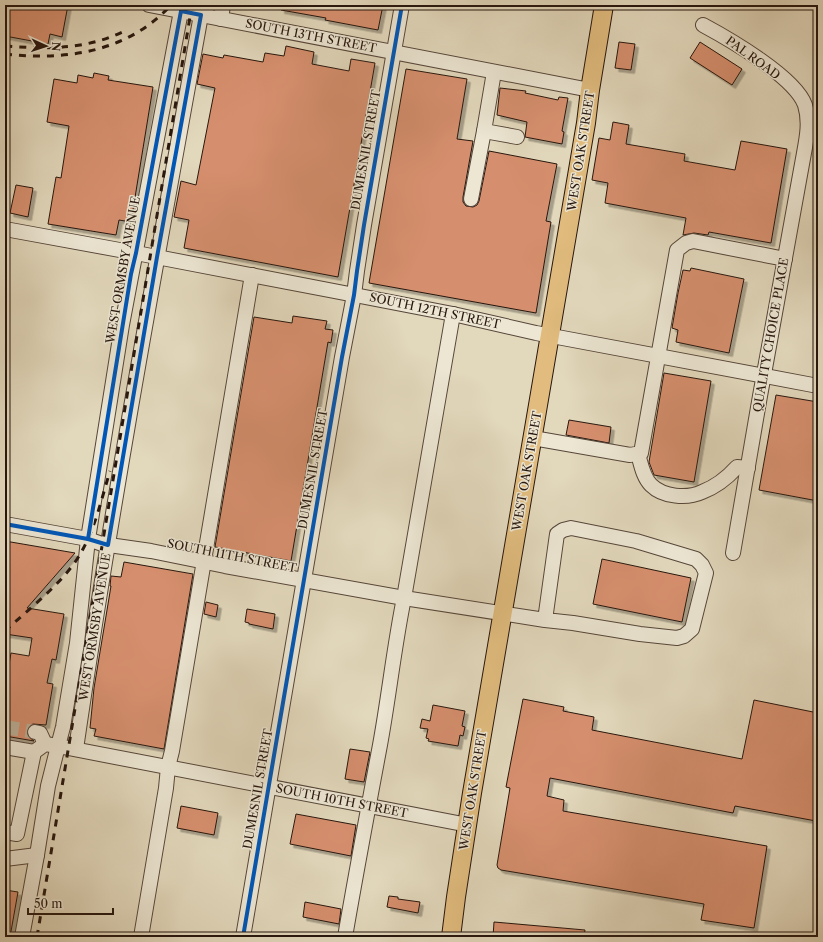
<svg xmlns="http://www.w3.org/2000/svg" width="823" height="942" font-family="'Libre Caslon Text',serif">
  <defs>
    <filter id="shadow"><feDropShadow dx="3.5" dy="3.5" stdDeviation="0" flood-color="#0004"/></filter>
  </defs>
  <rect width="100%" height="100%" fill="#e2d8bc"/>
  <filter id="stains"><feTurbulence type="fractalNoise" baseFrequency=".005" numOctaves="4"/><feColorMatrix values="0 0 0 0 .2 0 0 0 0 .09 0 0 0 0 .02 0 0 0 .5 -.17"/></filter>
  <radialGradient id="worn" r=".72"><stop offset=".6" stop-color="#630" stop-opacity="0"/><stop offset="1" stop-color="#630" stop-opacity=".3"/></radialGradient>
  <g fill="#d68f6e" stroke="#27160e" filter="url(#shadow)">
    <path d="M5,5H68L62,37L50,34L48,44L5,36Z"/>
    <path d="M281,5H383L378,30L325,20L326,18L281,10Z"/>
    <path d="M619,42L635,44L631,70L615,68Z"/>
    <path d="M700,42L742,69L732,85L690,58Z"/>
    <path d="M286,46L314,52L312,64L349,71L351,59L375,63L338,277L184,248L189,220L174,217L181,181L196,185L215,88L197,84L203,54L223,58L224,55L263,62L265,53L284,56Z"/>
    <path d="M406,69L467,79L457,139L473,141L463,197V202L466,206L473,207L477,205L479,201L489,151L557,164L546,221L551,222L536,313L369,283Z"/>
    <path d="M94,73L109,76L108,80L153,87L131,222L119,220L116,235L48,224L56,177L61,178L69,126L47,122L54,79L77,83L78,75L93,78Z"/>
    <path d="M500,88L526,91L525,93L558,100L559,97L568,98L562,131L564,132L562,144L525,137L527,122L497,115Z"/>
    <path d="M613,122L629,125L626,144L685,154L684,161L735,170L741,141L787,149L771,243L709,232L708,235L694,233L683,235L686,218L605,203L608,183L592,180L599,138L610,140Z"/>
    <path d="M16,185L33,188L28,217L10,213Z"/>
    <path d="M691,268L744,279L729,353L676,342L678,330L672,328L678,293L683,270L690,271Z"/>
    <path d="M293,316L327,321L325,329L333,330L331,343L328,342L291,561L215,547L254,317L292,323Z"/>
    <path d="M664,373L711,381L694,482L654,475L649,462Z"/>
    <path d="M776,395L818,402V501L759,490Z"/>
    <path d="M569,420L611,427L609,443L566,435Z"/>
    <path d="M5,541L75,553L27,608L64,614L56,660L52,659L47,683L53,684L46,725L33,724L29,726L27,730V735L34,741L5,736V687L11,653L29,656L32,638L5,634Z"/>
    <path d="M602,559L691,578L682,622L593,604Z"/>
    <path d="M124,562L193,574L164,749L94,736L96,729L90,728L94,688L111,586H110L111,576L121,577Z"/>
    <path d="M206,602L218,605L216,617L204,614Z"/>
    <path d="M247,609L275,614L273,629L249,624V623L245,622Z"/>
    <path d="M523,699L564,707L563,711L594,717L592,730L742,759L754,700L818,713V811L816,821L735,806L733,813L550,778L547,796L564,800L563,811L767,846L754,928L701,920L704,904L501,870L498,868L497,865L510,788L506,787Z"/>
    <path d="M433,705L465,711L462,726L465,727L463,736L460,735L458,746L428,741L429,739L426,738L428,729L420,728L422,719L430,721Z"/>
    <path d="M350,749L370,752L364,782L345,779Z"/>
    <path d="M181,806L218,813L214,835L177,828Z"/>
    <path d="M296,814L356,825L351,856L290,844Z"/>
    <path d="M5,890L18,892L10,937H5Z"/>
    <path d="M389,896L398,897V899L420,902L418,913L387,907Z"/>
    <path d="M305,902L341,909L339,924L303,917Z"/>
    <path d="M494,922L585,930L584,937H493Z"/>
  </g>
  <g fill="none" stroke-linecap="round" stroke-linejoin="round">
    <path stroke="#bdb199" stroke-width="14" stroke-dasharray="14 7" stroke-linecap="butt" d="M5,727L35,732"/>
    <g stroke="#56463a" stroke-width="16">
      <g id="minor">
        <path d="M149,5L590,90"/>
        <path d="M221,19L223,5"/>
        <path d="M703,25C729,39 795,77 805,105C810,121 807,137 804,153L760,396L733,553"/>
        <path d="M494,72L484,131L517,137"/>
        <path d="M471,199L484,131"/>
        <path d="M5,229L136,253L334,291L453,314L536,333L818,386"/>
        <path d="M533,438L630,455L641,453L677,250L686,243L693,241L785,259"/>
        <path d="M638,454C641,464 643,477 651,485C663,497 687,499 702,492C715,487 728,477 737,467L748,468"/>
        <path d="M5,524L88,539L102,544L151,551L225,566L404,598L545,620L557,534L563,530L571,528L636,541L696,559L702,565L706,573L692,629L684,636L677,638L640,634L573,623L545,620"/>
        <path d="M35,732L40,733L45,744"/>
        <path d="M5,747L34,752"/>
        <path d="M76,749C112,503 157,259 201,15"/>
        <path d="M5,832L17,834L34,752L45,744L58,746L63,727L77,643L88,539L122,325L181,11V5"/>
        <path d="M5,859L37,855"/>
        <path d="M22,937L37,855L48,786L58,746L468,825"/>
        <path d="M141,937L166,788L168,767L172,751L252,275"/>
        <path d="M243,937L342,357L354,295L357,271L364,225L402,5"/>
        <path d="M345,937C356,873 368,809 380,745C389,696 394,647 404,598L453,314"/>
      </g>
    </g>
    <g stroke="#27160e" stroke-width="20">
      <path id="major" d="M451,937L456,897L472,793L586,123L590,90L604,5"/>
    </g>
    <use href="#minor" stroke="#ece6d3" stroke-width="14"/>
    <use href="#major" stroke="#e1bc7e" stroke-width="18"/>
    <g stroke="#27160e" stroke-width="3" stroke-dasharray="7 7" stroke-linecap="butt">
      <path d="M5,46C50,49 86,50 127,30"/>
      <path d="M5,54C66,61 128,52 171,5"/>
      <path d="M5,631C30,608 68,579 83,549C96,525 102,497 110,471"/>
      <path d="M37,937L192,5"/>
    </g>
    <g stroke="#ece6d3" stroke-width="6">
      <g id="cycleway">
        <path d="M5,524L88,539L108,545L157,257L201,15L181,11"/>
        <path d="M88,539L131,274L136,253L181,11V5"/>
        <path d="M243,937L342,357L354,295L357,271L364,225L402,5"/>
      </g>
    </g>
    <use href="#cycleway" stroke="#0057b8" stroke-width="4"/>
  </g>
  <g text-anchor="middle" stroke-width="3" stroke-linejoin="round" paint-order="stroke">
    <g font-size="12" fill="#27160e" stroke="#ece6d3">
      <text transform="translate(311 36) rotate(11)" y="4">SOUTH 13TH STREET</text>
      <text transform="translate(753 58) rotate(36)" y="4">PAL ROAD</text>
      <text transform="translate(366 150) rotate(-80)" y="4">DUMESNIL STREET</text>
      <text transform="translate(581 151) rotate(-81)" y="4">WEST OAK STREET</text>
      <text transform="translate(123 270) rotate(-80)" y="4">WEST ORMSBY AVENUE</text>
      <text transform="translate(435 311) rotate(12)" y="4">SOUTH 12TH STREET</text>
      <text transform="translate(771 335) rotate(-80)" y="4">QUALITY CHOICE PLACE</text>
      <text transform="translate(313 469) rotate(-80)" y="4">DUMESNIL STREET</text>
      <text transform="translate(527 471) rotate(-80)" y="4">WEST OAK STREET</text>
      <text transform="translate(232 556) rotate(11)" y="4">SOUTH 11TH STREET</text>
      <text transform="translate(95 627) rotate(-81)" y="4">WEST ORMSBY AVENUE</text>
      <text transform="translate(258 789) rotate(-80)" y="4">DUMESNIL STREET</text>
      <text transform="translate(473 790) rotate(-81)" y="4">WEST OAK STREET</text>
      <text transform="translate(342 801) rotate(11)" y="4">SOUTH 10TH STREET</text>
    </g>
  </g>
  <rect width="823" height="942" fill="none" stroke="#e2d8bc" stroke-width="20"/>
  <rect x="6" y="6" width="811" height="930" fill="none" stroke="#27160e" stroke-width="2"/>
  <rect x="10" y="10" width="803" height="922" fill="none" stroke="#27160e"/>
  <g transform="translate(46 46) rotate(93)" stroke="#ece6d3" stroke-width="3" paint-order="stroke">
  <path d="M0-3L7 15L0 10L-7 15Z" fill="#27160e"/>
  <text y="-6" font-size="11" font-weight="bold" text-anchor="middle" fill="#27160e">N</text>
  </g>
  <path d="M28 908v6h85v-6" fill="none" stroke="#27160e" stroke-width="2"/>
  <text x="34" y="908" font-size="12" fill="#27160e" stroke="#ece6d3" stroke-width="3" paint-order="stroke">50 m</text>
  <rect width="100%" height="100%" filter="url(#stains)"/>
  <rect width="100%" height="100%" fill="url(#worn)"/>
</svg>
